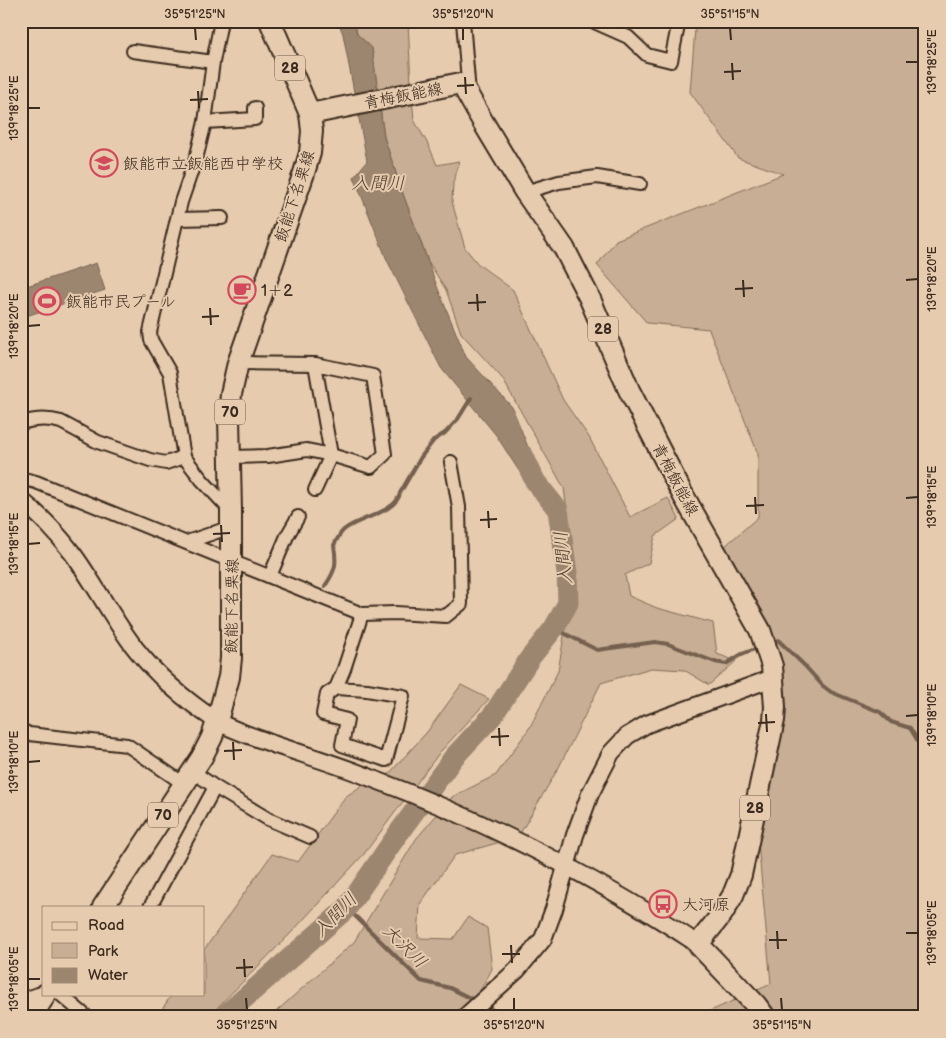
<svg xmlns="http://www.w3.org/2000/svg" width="946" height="1038" font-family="'Balsamiq Sans','Klee One',sans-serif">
  <rect width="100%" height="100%" fill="#e6cbae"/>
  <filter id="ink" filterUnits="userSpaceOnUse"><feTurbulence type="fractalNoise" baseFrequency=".02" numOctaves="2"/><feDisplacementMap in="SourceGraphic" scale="10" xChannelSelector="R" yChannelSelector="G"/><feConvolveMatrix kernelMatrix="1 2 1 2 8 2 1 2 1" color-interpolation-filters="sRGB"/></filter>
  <g filter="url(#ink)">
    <g fill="#c7ae94" stroke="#816c59">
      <path d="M354,21H408L411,85L414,120L429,146L437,165L459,161L453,183L452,202L465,248L478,264L513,290L563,400L589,437L630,517L668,498L679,519L655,536L649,563L625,575L629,596L657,608L713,623L717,654L736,661L709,685L684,670L651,668L601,683L559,767L518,837L455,855L420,904L418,938L453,939L468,917L487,928L492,969L479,993L456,1017H367L366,1015L359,1017H270L354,942L416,839L452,797L496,775L530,727L558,671L575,572L564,488L502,378L461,333L446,290L428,261L403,194L384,137L372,48L357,34Z"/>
      <path d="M699,21H925V1017H697L771,984L756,820L783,717L778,650L725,546L758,517V454L709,329L647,323L597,265L616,240L783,174L738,158L690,92L695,29Z"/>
      <path d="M461,685L489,699L440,752L364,854L291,933L208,1017H157L172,994H204V950L272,854L298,862L345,797L376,776L388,775L427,732Z"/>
    </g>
    <g fill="#9c8670" stroke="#75614f">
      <path d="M338,21H354L357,34L372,48L384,137L403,194L438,289L466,357L512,407L540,477L528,485L496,435L441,368L387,260L354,177L367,161L343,34Z"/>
      <path d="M96,263L105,290L23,317L21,312V288Z"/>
    </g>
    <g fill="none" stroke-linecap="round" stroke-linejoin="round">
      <g stroke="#75614f" stroke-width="4">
        <path d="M325,586C336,570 337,564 334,545C337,540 340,532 345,529C359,518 397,512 400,493L421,457L434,440L445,433L458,419L471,398"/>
        <path d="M554,628L597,650L655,642L668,644L715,662L726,664L742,654L760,647"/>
        <path d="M771,643L778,640L805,666L823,686L831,692L880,712L891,722L910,728L921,746L925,748"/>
        <path d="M347,908L421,981L450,988L476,1001"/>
        <path d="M485,1006L505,1016L531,1015L535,1017"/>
      </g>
      <path stroke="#9c8670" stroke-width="21" d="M223,1017L347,908L400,831L454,757L493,715L530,658L554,628L568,603L567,573L558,510L535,481L523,455"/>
      <g stroke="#3b2a1e" stroke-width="16">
        <g id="minor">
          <path d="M463,21L469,93"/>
          <path d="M592,21L628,37L647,55L671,61L679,21"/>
          <path d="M133,51L213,62"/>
          <path d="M205,122L255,119V108"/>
          <path d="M525,192L559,182L597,177L640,184"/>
          <path d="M178,219L222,218"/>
          <path d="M315,364L331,455L315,490"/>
          <path d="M21,423C34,419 48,418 61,422L98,442L150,460L166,463L184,457L202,480L231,511"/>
          <path d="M184,457L170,373L151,340L150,332L181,202L197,155L205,122L213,62L221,21"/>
          <path d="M231,457L268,456L307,450L331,455L371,467L385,454L373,376L315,364L238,363"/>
          <path d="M21,483L28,480L36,482L362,614L395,613L446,616L461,604L459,507L451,462"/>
          <path d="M187,542L231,527"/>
          <path d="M270,576L287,536L298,517"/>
          <path d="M336,688L367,690L403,696L386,760L342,745L347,720L323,714L327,694L336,688L344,669L362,614"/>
          <path d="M21,730L29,734L127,745L184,784"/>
          <path d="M215,787L268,819L310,837"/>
          <path d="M150,907L215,787L192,771"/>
          <path d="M60,994L87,1017"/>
          <path d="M21,1000L38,994L44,998"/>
        </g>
      </g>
      <g stroke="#3b2a1e" stroke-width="20">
        <g id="tertiary">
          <path d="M21,500C40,515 58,534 73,554C95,584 112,618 135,648C157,676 185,700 215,720C231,730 255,737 273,744C305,755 339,765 371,778C485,821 596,877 698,944"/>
          <path d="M465,1017L517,970L543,939L554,909L575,835L590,794L611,753L627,736L647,724L773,678"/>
        </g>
      </g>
      <g stroke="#3b2a1e" stroke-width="24">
        <g id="primary">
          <path d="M310,114L456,84H460L464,88L483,122L525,192L564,248L590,299L629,390L683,495L760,630L772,666L775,707L774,720L741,875L733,895L722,914L698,944L756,1005L765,1017"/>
          <path d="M103,907L202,757L212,737L217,721L229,677L231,658V511L229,417L231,394L238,363L304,173L310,153L312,131L310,114L270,21"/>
          <path d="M31,1017L46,994"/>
        </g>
      </g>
      <use href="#minor" stroke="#e6cbae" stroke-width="12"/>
      <use href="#tertiary" stroke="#e6cbae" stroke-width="16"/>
      <use href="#primary" stroke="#e6cbae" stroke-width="20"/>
    </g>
  </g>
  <path fill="none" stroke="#3b2a1e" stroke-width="2" d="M195,28L196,40M463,28V40M730,28L731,40M906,62H918M732,63L733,80M724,72L741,71M465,77L466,94M457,86L474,85M198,91L199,108M190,100L208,99M28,108H40M743,280L744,297M906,280L918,279M735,289L753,288M477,294L478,311M468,303L486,302M210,308L211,325M202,317L219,316M28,326L40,325M755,497L756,514M906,498L918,497M746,506L764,505M488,511L489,528M480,520L497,519M221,525L222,542M213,534L230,533M28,544L40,543M766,714L767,732M906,716L918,715M758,723L775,722M499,728L500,746M491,737L509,736M233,742L234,760M224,751L242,750M28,762L40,761M777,931L778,949M906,933H918M769,940H787M511,945L512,963M502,954H520M244,959L245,977M236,968L253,967M28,979H40M246,998L247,1010M514,998V1010M781,998L782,1010"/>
  <defs>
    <g id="school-ring" transform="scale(1.4375)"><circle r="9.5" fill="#e6cbae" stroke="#d1495b" stroke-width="1.5"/><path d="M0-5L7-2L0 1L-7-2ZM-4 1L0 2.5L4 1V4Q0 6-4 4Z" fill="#d1495b"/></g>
    <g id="cafe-ring" transform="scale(1.4375)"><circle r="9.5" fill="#e6cbae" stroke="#d1495b" stroke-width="1.5"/><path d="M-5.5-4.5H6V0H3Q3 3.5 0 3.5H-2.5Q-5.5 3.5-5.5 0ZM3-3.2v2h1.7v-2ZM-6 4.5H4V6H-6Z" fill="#d1495b"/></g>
    <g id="stadium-ring" transform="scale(1.4375)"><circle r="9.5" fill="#e6cbae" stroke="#d1495b" stroke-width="1.5"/><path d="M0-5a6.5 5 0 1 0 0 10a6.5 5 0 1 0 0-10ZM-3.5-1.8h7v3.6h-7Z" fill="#d1495b"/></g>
    <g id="bus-ring" transform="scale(1.4375)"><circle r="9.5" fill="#e6cbae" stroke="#d1495b" stroke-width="1.5"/><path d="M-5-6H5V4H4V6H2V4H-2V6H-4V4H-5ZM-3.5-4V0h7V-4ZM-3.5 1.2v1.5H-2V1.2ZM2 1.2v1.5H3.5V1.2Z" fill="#d1495b"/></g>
  </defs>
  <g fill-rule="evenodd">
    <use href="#school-ring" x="104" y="163"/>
    <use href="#cafe-ring" x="242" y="290"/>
    <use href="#stadium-ring" x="47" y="301"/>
    <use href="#bus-ring" x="663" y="904"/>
  </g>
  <g text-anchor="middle" stroke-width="4" stroke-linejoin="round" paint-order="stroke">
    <g fill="#e6cbae" stroke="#6e5a49" stroke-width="1">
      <rect x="275" y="55.5" width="30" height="25" rx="4"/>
      <rect x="588" y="316.5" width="30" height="25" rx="4"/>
      <rect x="215" y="399.5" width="30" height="25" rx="4"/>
      <rect x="740" y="795.5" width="30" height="25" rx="4"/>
      <rect x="148" y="802.5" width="30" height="25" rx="4"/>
    </g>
    <g font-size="15" font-weight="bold" fill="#3b2a1e">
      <text x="290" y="73">28</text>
      <text x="603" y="334">28</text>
      <text x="230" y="417">70</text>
      <text x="755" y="813">28</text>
      <text x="163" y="820">70</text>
    </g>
    <g font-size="16" fill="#3b2a1e" stroke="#e6cbae">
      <text transform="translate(403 95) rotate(-11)" y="6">青梅飯能線</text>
      <text transform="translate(294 196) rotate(-72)" y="6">飯能下名栗線</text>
      <text transform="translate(676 479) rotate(62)" y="6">青梅飯能線</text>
      <text transform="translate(231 606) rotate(-89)" y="6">飯能下名栗線</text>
    </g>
    <g font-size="16" fill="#3b2a1e" stroke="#e6cbae" text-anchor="start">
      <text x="123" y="169">飯能市立飯能西中学校</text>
      <text x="261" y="296">1＋2</text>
      <text x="66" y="307">飯能市民プール</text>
      <text x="682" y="910">大河原</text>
    </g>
    <g font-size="18" font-style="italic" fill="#4e3c2e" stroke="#e6cbae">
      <text x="378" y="189">入間川</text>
      <text transform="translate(563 558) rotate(-96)" y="6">入間川</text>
      <text transform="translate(335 915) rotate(-46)" y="6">入間川</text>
      <text transform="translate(405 946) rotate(45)" y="6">大沢川</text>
    </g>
  </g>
  <rect width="946" height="1038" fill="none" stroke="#e6cbae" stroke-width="55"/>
  <rect x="42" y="906" width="162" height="90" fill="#e6cbae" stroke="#a28b74"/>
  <rect x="52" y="922" width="25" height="8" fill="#e6cbae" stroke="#a28b74"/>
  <text x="88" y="930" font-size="15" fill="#3b2a1e">Road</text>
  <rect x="52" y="943" width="25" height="15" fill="#c7ae94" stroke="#a28b74"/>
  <text x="88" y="956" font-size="15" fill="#3b2a1e">Park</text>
  <rect x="52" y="968" width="25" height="15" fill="#9c8670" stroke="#a28b74"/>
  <text x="88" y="980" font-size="15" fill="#3b2a1e">Water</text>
  <rect x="28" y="28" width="890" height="982" fill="none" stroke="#3b2a1e" stroke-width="2"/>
  <g font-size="12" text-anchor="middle" fill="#3b2a1e">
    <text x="195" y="18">35°51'25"N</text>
    <text x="463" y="18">35°51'20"N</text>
    <text x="730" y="18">35°51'15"N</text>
    <text transform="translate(932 62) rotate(-90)" y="4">139°18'25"E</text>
    <text transform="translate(14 108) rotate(-90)" y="4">139°18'25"E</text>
    <text transform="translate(932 279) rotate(-90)" y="4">139°18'20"E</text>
    <text transform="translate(14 326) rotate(-90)" y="4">139°18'20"E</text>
    <text transform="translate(932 497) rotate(-90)" y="4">139°18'15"E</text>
    <text transform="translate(14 544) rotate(-90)" y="4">139°18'15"E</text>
    <text transform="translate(932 715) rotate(-90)" y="4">139°18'10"E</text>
    <text transform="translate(14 762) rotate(-90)" y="4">139°18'10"E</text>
    <text transform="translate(932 933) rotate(-90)" y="4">139°18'05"E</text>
    <text transform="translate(14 979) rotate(-90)" y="4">139°18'05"E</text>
    <text x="247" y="1029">35°51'25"N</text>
    <text x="514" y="1029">35°51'20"N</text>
    <text x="782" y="1029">35°51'15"N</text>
  </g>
</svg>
